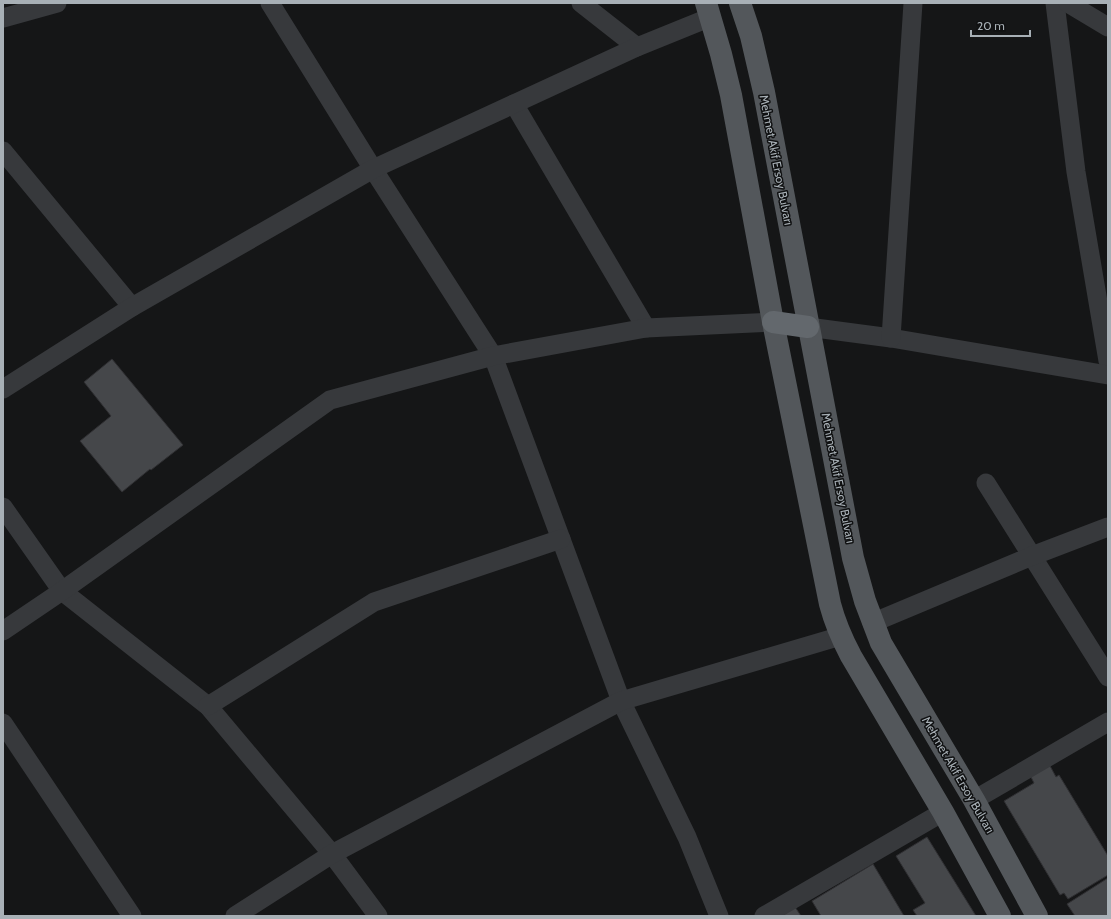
<svg xmlns="http://www.w3.org/2000/svg" width="1111" height="919" font-family="Cabin,sans-serif">
  <rect width="100%" height="100%" fill="#151617"/>
  <g fill="#45474a" stroke="#303033">
    <path d="M112,359L183,445L151,470L150,469L122,492L80,441L111,416L84,382Z"/>
    <path d="M1049,764L1056,777L1059,775L1108,856V875L1068,899L1064,893L1060,895L1004,801L1034,783L1030,775Z"/>
    <path d="M927,837L976,916H917L913,910L925,903L896,856Z"/>
    <path d="M873,864L904,916H821L812,901Z"/>
    <path d="M1108,878V916H1075L1067,904Z"/>
    <path d="M795,907L801,916H782Z"/>
  </g>
  <g fill="none" stroke-linecap="round" stroke-linejoin="round">
    <g stroke="#37393c" stroke-width="19">
      <path d="M270,3L373,169L493,356L621,701L687,837L719,916"/>
      <path d="M581,3L637,47"/>
      <path d="M1055,3L1076,172L1108,361"/>
      <path d="M1068,3L1108,27"/>
      <path d="M3,18L57,3"/>
      <path d="M514,104L646,328"/>
      <path d="M3,151L132,307"/>
      <path d="M808,327L891,338L1108,375"/>
      <path d="M891,338L913,3"/>
      <path d="M3,389L132,307L373,169L637,47L711,17"/>
      <path d="M986,483L1108,677"/>
      <path d="M3,507L62,591L208,706L332,854L378,916"/>
      <path d="M872,623L1032,556L1108,527"/>
      <path d="M3,631L62,591L330,400L493,356L646,328L773,322"/>
      <path d="M208,706L374,602L561,539"/>
      <path d="M3,723L132,916"/>
      <path d="M974,800L1108,722"/>
      <path d="M235,916L332,854L621,701L841,636"/>
      <path d="M764,916L943,812"/>
    </g>
    <g stroke="#53575b" stroke-width="22">
      <path d="M706,3L721,54L731,95L773,322L830,604C835,623 842,639 851,656L943,812L1000,916"/>
      <path d="M740,3L751,36L764,92L853,558L865,601L881,643L974,800L1037,916"/>
    </g>
    <path stroke="#63686d" stroke-width="22" d="M773,322L808,327"/>
  </g>
  <g text-anchor="middle" stroke-width="3" stroke-linejoin="round" paint-order="stroke">
    <g font-size="12" fill="#a8b0b6" stroke="#101112">
      <text transform="translate(776 160) rotate(79)" y="4">Mehmet Akif Ersoy Bulvarı</text>
      <text transform="translate(838 478) rotate(79)" y="4">Mehmet Akif Ersoy Bulvarı</text>
      <text transform="translate(958 775) rotate(60)" y="4">Mehmet Akif Ersoy Bulvarı</text>
    </g>
  </g>
  <rect width="1111" height="919" fill="none" stroke="#a8b0b6" stroke-width="8"/>
  <path d="M971 30v6h59v-6" fill="none" stroke="#a8b0b6" stroke-width="2"/>
  <text x="977" y="30" font-size="12" fill="#a8b0b6" stroke="#101112" stroke-width="3" paint-order="stroke">20 m</text>
</svg>
